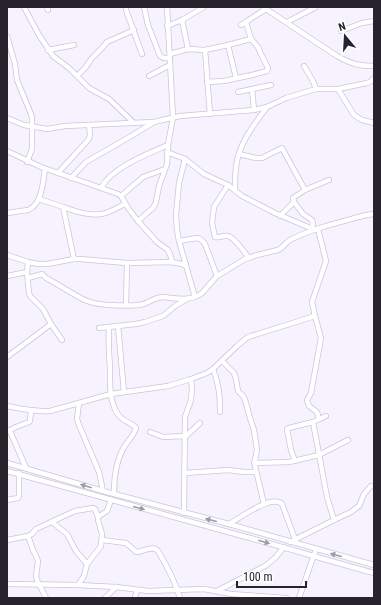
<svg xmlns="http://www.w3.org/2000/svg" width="381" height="605" font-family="'Roboto Condensed',sans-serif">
  <rect width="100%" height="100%" fill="#f6f3fe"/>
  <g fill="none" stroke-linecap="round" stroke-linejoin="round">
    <g stroke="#ccc4de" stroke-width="6">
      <g id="minor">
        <path d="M24,7L39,35L53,56L69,68L89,88L109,99L134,123"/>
        <path d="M47,7L48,10"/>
        <path d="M126,7V10L142,54"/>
        <path d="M144,7L148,25L160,56L164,58H170"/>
        <path d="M263,7L337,56C352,64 358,66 374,66"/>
        <path d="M182,20L204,7"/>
        <path d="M287,22L316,7"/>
        <path d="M241,25L266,9"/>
        <path d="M167,26L182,20L188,49"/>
        <path d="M341,31L362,23L374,21"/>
        <path d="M7,36L15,64L17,80L31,114L32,118V149L27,162"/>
        <path d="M228,45L236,78"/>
        <path d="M48,50L74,45"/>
        <path d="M205,50L210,114"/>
        <path d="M170,54L188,49L205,50L228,45L251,39"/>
        <path d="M304,66L313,81L316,89"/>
        <path d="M77,76L85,68L92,58L102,48L107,42L134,30"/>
        <path d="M149,76L170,65"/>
        <path d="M207,82L224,81L252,75L267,71L268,68L261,54L258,47L251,39L246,22"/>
        <path d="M252,89L254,110"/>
        <path d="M338,89L354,115L362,120L374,123"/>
        <path d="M238,92L271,85"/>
        <path d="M7,118L24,125L47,129L65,126L153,122"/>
        <path d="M7,151L41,167L101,188L118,194L121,196L128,208L138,221L157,242L168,250L171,257L172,262"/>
        <path d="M167,152L185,159L204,174L228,185L242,196L275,213L315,230"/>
        <path d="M239,154L256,158H262L282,148L305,190"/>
        <path d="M185,159L179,183L176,215L177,230L179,241L195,297"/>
        <path d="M58,173L89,139L90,134L89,125"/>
        <path d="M71,178L86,162L133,135L154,122L180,116L254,110L267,107L286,98L316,89H338L367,83L370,82L374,78"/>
        <path d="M228,185L214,207L212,223L215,237C220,238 224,235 228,236C234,237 245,253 249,258"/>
        <path d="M101,188C111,168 147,154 168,145"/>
        <path d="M235,189C235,182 235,175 236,167C239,143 253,126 267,107"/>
        <path d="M121,196L143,177L165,169"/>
        <path d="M39,199L63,207L74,259"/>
        <path d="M63,207C75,211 88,216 101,214C110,213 118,207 125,204"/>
        <path d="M7,213L28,210C42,205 43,182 45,169"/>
        <path d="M280,216L294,202"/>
        <path d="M138,221L153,208L156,202L159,186L167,164L168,145L173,117L167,7"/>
        <path d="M312,228L313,223L312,220L303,214L294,202L293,198L305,190L329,180"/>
        <path d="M318,229L326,261L312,302L315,316L321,338L311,393L307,400L309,406L317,412L319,419"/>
        <path d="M179,241L197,238C201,238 202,241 205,244L217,276"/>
        <path d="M7,255L28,262L38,264H47L74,259H80L103,261L127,263"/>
        <path d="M28,262L27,272L29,294L31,297L43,309L51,324L62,340"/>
        <path d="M42,274L46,278C60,285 73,295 87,301C99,306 126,306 139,305C147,304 154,298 162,297C175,298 191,302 202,293L217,276L245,259L257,255L278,250C283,248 285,243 290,240C313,228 341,222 366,215L374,214"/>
        <path d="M7,276L27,272"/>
        <path d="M28,278L42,274"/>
        <path d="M126,305L127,263L172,262L186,265"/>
        <path d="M118,326L124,392"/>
        <path d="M109,327C108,341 109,354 110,368C110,382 109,400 117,413C121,421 131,422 136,428C134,435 128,441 124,447C116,461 114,477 114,493"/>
        <path d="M99,328L136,324L145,322L163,316L175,306L187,299"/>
        <path d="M7,357L51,324"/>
        <path d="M222,361L234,373L236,379L238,391L244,397L246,403L250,418L254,430L257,450L255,460V466L264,504"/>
        <path d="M213,369C219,384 220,396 220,412"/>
        <path d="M79,403L77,419L79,425L99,472L103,491"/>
        <path d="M7,406C22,409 35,412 50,411L111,394L168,386L191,379L207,373L213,369L237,346L248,337L315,316"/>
        <path d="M313,422L327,497L334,520"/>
        <path d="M8,431L16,427L29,422L30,421L31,411"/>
        <path d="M10,431L26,468"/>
        <path d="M150,432L163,437L186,436L200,423"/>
        <path d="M295,461L291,450L287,429L289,428L313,422L326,416"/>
        <path d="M7,463L103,491L229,524L374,565"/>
        <path d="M254,463L289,462L319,455L348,440"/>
        <path d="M7,471C84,493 162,513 239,535C284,547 329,561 374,573"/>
        <path d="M185,473L228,470L244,472H256"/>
        <path d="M7,500L18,498L19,496V473"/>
        <path d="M184,513L185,417L191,400L192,389L191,379"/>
        <path d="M52,522L67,534L76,551L87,564"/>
        <path d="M229,524C240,518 272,494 282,504L295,539"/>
        <path d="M28,536L32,534L36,529L75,511L93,508L95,509L98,517"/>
        <path d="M7,540L28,536L33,550L36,556L38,561L36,576L37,580L46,598"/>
        <path d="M102,540L126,543L135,551L137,552C144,551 153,545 158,551C167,566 175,581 180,598"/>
        <path d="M290,542L334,520L351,512L359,506L364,494L371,486"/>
        <path d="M7,584L78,585L116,587L148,591L204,589L231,594L286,598"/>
        <path d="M78,585L84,576L87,564L101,546L102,534L98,520V517L107,511L111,500"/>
        <path d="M217,591L265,566L275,558L284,547"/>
        <path d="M105,598L116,587"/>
        <path d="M135,598L137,590"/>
        <path d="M299,598L316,549"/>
      </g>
    </g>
    <use href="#minor" stroke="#fff" stroke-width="4.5"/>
  </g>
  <defs><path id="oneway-solid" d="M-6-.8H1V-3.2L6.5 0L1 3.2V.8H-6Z"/></defs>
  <g fill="#9d9ca0">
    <use href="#oneway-solid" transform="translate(86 486) rotate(-164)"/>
    <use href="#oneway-solid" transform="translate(139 508) rotate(15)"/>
    <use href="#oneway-solid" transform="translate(211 520) rotate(-166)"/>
    <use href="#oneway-solid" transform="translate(264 542) rotate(16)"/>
    <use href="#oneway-solid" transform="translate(336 555) rotate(-165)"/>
  </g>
  <rect width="381" height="605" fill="none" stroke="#26232d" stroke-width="16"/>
  <g transform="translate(345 36) rotate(342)" stroke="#ffffff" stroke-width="3" paint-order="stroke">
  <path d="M0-3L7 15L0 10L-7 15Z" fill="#26232d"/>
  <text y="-6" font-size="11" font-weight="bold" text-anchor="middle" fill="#26232d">N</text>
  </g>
  <path d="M237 581v6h69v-6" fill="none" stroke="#26232d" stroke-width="2"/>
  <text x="243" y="581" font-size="12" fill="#26232d" stroke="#ffffff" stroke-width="3" paint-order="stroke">100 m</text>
</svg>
